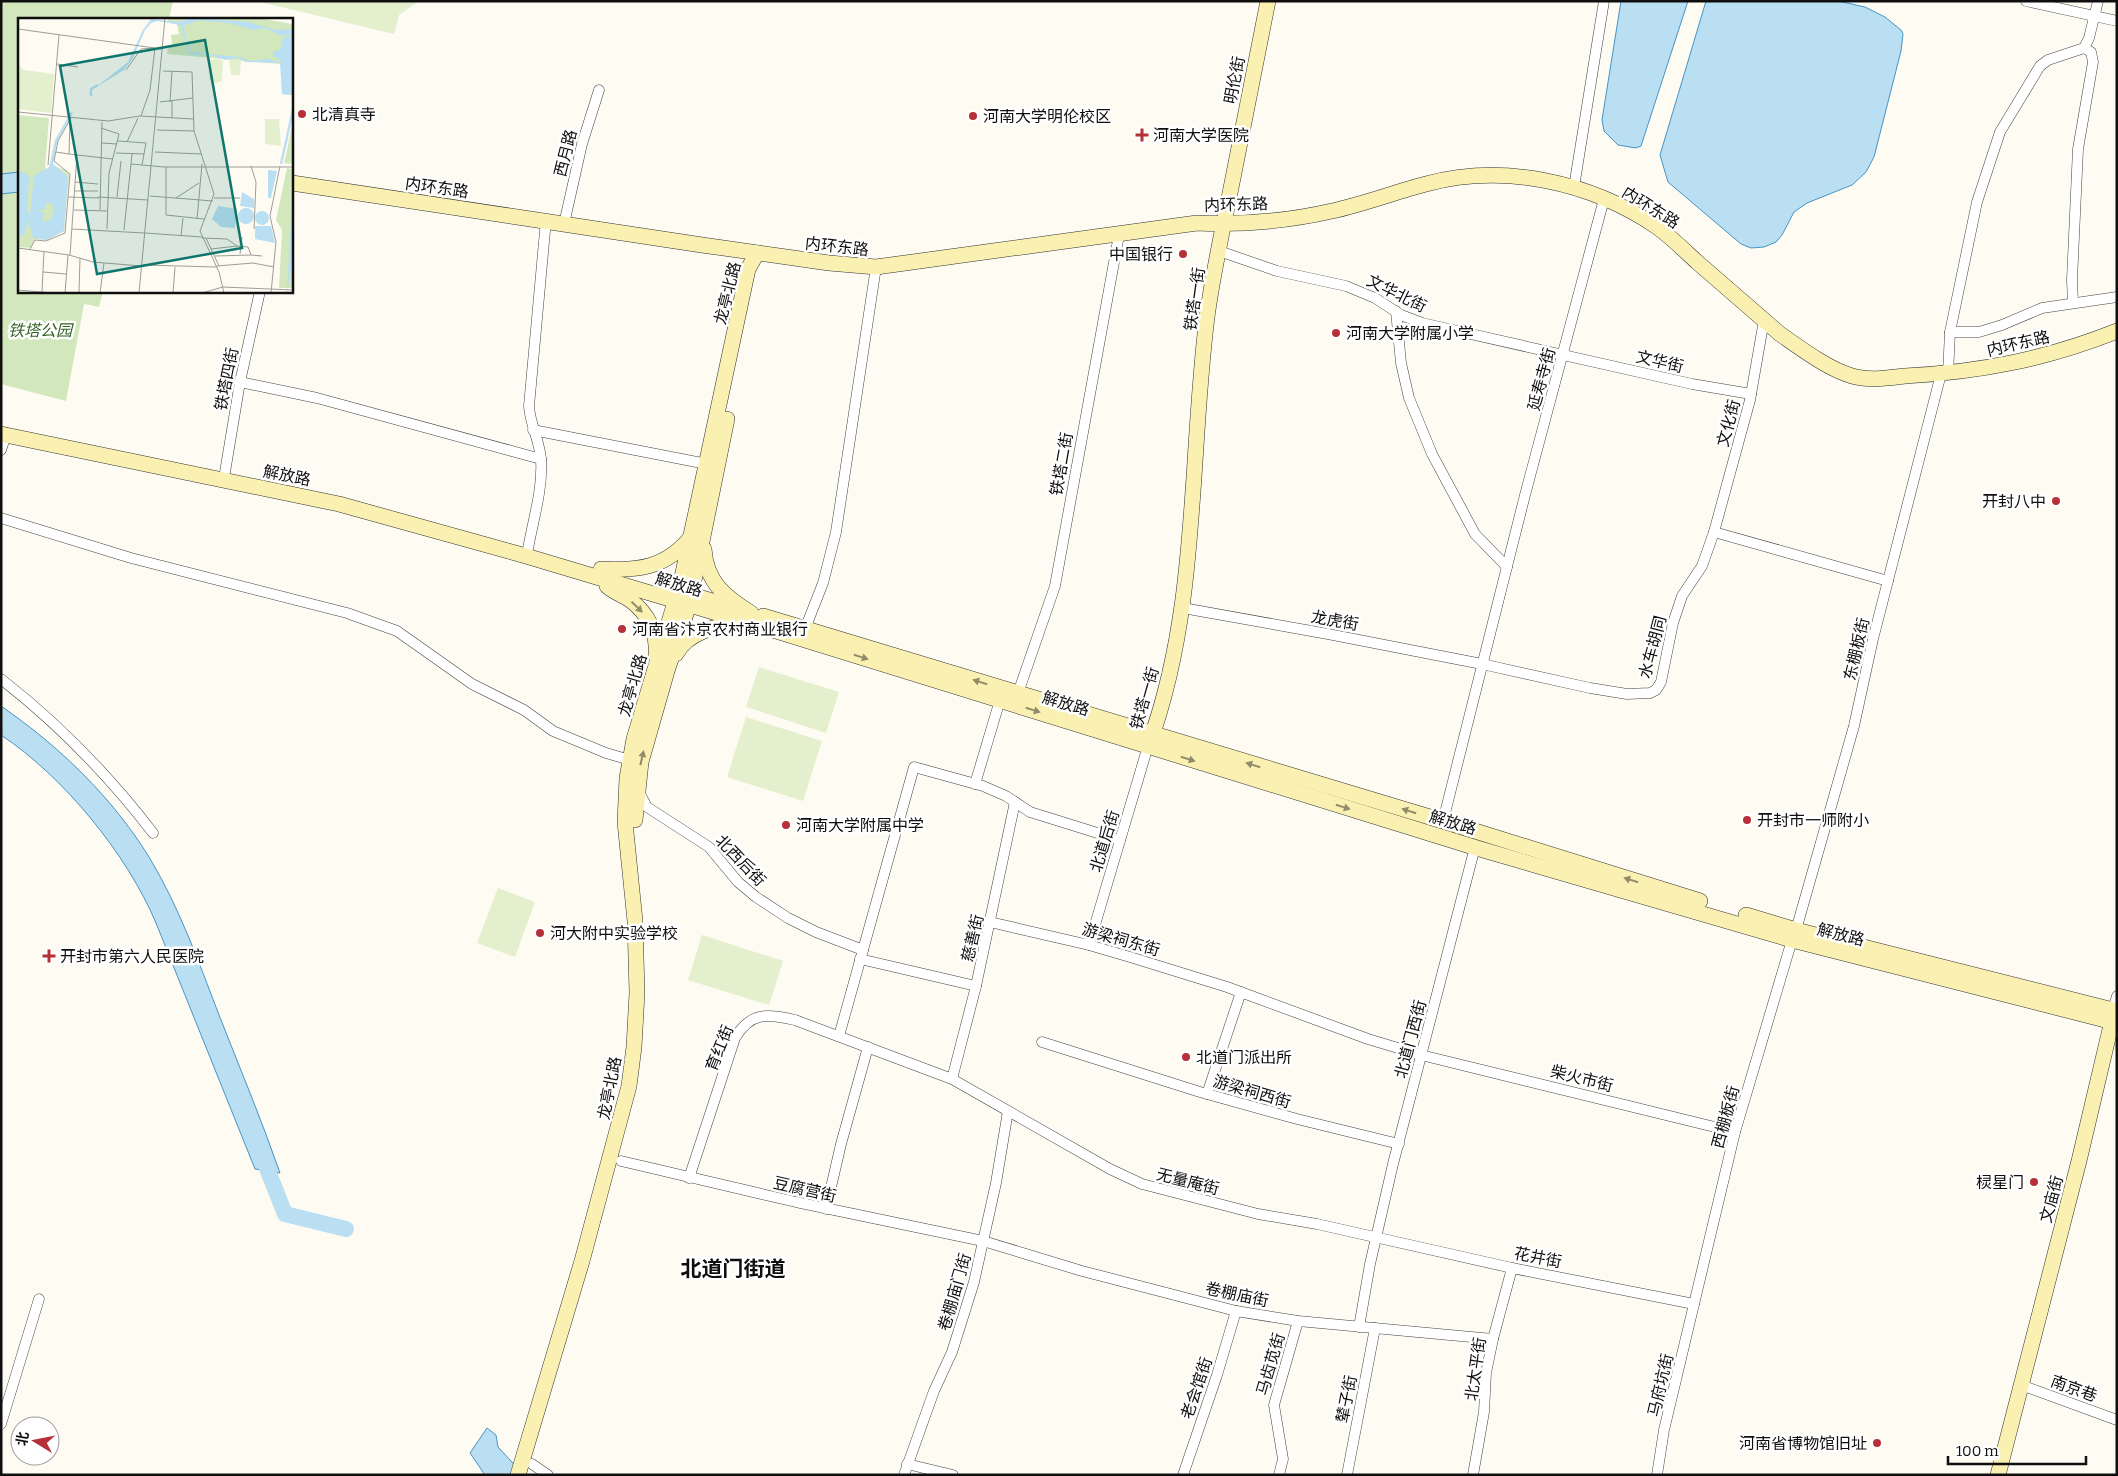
<svg xmlns="http://www.w3.org/2000/svg" width="2118" height="1476" font-family="Bitter,'Noto Sans SC',serif">
  <rect width="100%" height="100%" fill="#fefbf2"/>
  <path fill="#d3e7bd" d="M1,1H173L169,19H19V291H103L99,307L84,304L66,401L1,384Z"/>
  <g fill="#e4efce">
    <path d="M256,1H419L399,15L394,34Z"/>
    <path d="M759,667L839,692L826,733L746,707Z"/>
    <path d="M746,717L822,741L803,801L727,777Z"/>
    <path d="M498,888L535,902L515,957L477,943Z"/>
    <path d="M702,935L783,961L769,1005L688,980Z"/>
  </g>
  <g fill="#badef2" stroke="#4694c4">
    <path d="M1621,1H1688L1641,146L1636,148L1618,145L1604,131L1602,120Z"/>
    <path d="M1706,1H1838L1865,7L1885,17L1901,30L1903,34L1901,51L1874,157L1866,172L1852,185L1807,203L1794,212L1782,235L1776,242L1764,247L1751,248L1741,244L1668,182L1660,155Z"/>
    <path d="M19,172V192L1,194V174Z"/>
    <path d="M1,706C59,746 112,797 149,857C180,908 200,966 221,1020C241,1071 262,1121 280,1173L255,1169L156,923C127,854 63,776 1,735Z"/>
    <path d="M487,1428L496,1435L498,1447L524,1475H485L470,1453Z"/>
  </g>
  <g fill="none" stroke-linecap="round" stroke-linejoin="round">
    <path stroke="#badef2" stroke-width="16" d="M260,1151L285,1214L346,1229"/>
    <g stroke="#424242" stroke-width="11">
      <g id="street">
        <path d="M2026,1L2117,21"/>
        <path d="M1574,187L1604,1"/>
        <path d="M564,224L582,144L599,90"/>
        <path d="M1219,251L1277,271L1346,286L1375,298L1401,315L1422,323L1692,384L1751,394"/>
        <path d="M2073,303L2072,280L2078,149L2093,62L2091,52L2084,48"/>
        <path d="M1396,311L1401,363L1409,398L1432,454L1475,534L1507,567"/>
        <path d="M1950,332H1979L2002,325L2042,308L2117,297"/>
        <path d="M1948,374L1950,332L1977,202L2000,132L2040,66L2048,60L2084,48L2089,38L2098,1"/>
        <path d="M240,382L317,398L541,459"/>
        <path d="M533,430L707,464"/>
        <path d="M1,450L6,435"/>
        <path d="M225,472L240,382L260,291"/>
        <path d="M1,518L131,558L347,613L397,631L472,684L524,710L553,731L606,753L630,760"/>
        <path d="M1714,532L1888,581"/>
        <path d="M528,549C533,520 543,489 541,460C540,441 530,425 529,406L546,220"/>
        <path d="M1183,608L1328,634L1482,664L1590,688L1627,694L1650,693L1656,690L1661,682L1673,623L1682,596L1702,566L1714,532L1750,400L1764,320"/>
        <path d="M805,629L823,583L836,532L876,267"/>
        <path d="M1,679C60,725 107,773 153,833"/>
        <path d="M1018,693L1055,586L1119,235"/>
        <path d="M975,784L1000,700"/>
        <path d="M638,790L647,807L709,847L738,882L756,897L788,918L816,932L863,950"/>
        <path d="M1443,821L1525,495L1604,199"/>
        <path d="M990,922L1089,945L1130,957L1227,987L1368,1039L1421,1055L1735,1132"/>
        <path d="M1796,930L1854,726L1873,639L1941,374"/>
        <path d="M1089,945L1148,746"/>
        <path d="M860,959L976,986"/>
        <path d="M2113,1010L2117,996"/>
        <path d="M839,1036L914,767L983,786L1006,796L1030,812L1120,840"/>
        <path d="M1042,1042L1200,1092L1297,1119L1399,1144"/>
        <path d="M952,1079L976,986L1015,802"/>
        <path d="M1207,1094L1241,992"/>
        <path d="M621,1161L796,1202L983,1241L1082,1271L1236,1311L1298,1321L1493,1339"/>
        <path d="M689,1178L735,1038C751,1011 768,1014 795,1020L952,1079L1110,1169L1142,1184L1258,1214L1317,1224L1512,1268L1694,1304"/>
        <path d="M826,1209L841,1144L868,1047"/>
        <path d="M1359,1327L1370,1264L1393,1164L1475,847"/>
        <path d="M2021,1385L2117,1420"/>
        <path d="M1,1424L39,1299"/>
        <path d="M532,1464L548,1475"/>
        <path d="M907,1464L953,1475"/>
        <path d="M904,1475L934,1391L952,1352L974,1282L996,1183L1008,1111"/>
        <path d="M1183,1475L1217,1375L1236,1311"/>
        <path d="M1279,1475L1283,1459L1274,1405L1298,1321"/>
        <path d="M1347,1475L1375,1328"/>
        <path d="M1473,1475L1484,1412L1486,1373L1493,1339L1512,1268"/>
        <path d="M1657,1475L1664,1430L1735,1132L1792,940"/>
      </g>
    </g>
    <g stroke="#313131" stroke-width="16">
      <g id="secondary">
        <path d="M292,183L702,245L829,263L876,267L1197,223C1242,225 1288,221 1332,211C1364,204 1395,192 1426,184C1504,163 1591,182 1657,227C1671,237 1684,250 1697,262C1725,286 1752,310 1780,334C1800,348 1828,369 1852,376C1869,381 1888,378 1905,376C1980,372 2047,359 2117,331"/>
        <path d="M1,434L339,504L526,556L747,622L1480,849L1792,940L2117,1023"/>
        <path d="M704,549C706,582 725,597 751,613"/>
        <path d="M601,569C638,571 666,568 691,537"/>
        <path d="M607,586C613,592 623,595 630,600C648,613 658,634 656,655"/>
        <path d="M664,587L733,607"/>
        <path d="M763,616L1443,821L1700,901"/>
        <path d="M676,654C689,630 719,626 743,622"/>
        <path d="M1149,744C1199,607 1189,460 1207,317C1213,272 1223,228 1232,183C1244,123 1256,62 1268,1"/>
        <path d="M635,820L641,762L667,671L689,605L727,419"/>
        <path d="M1746,915L1796,930L2117,1011"/>
        <path d="M518,1475L582,1261L629,1086L634,1047L637,993L635,921L625,822L627,778L634,739L681,582L748,269L757,253"/>
        <path d="M1998,1475L2079,1161L2112,1021"/>
      </g>
    </g>
    <use href="#street" stroke="#fff" stroke-width="10"/>
    <use href="#secondary" stroke="#f9f0b1" stroke-width="15"/>
  </g>
  <defs><path id="oneway-solid" d="M-6-.8H1V-3.2L6.5 0L1 3.2V.8H-6Z" transform="scale(1.25)"/></defs>
  <g fill="#908b68">
    <use href="#oneway-solid" transform="translate(637 607) rotate(44)"/>
    <use href="#oneway-solid" transform="translate(861 657) rotate(17)"/>
    <use href="#oneway-solid" transform="translate(980 682) rotate(-163)"/>
    <use href="#oneway-solid" transform="translate(1033 710) rotate(17)"/>
    <use href="#oneway-solid" transform="translate(642 758) rotate(-77)"/>
    <use href="#oneway-solid" transform="translate(1188 759) rotate(17)"/>
    <use href="#oneway-solid" transform="translate(1253 765) rotate(-163)"/>
    <use href="#oneway-solid" transform="translate(1343 807) rotate(17)"/>
    <use href="#oneway-solid" transform="translate(1409 811) rotate(-163)"/>
    <use href="#oneway-solid" transform="translate(1631 880) rotate(-163)"/>
  </g>
  <g fill="#b63039" stroke="#fff" stroke-width="2">
    <circle cx="302" cy="114" r="5"/>
    <circle cx="973" cy="116" r="5"/>
    <path d="M1139.5 127.5h5v5h5v5h-5v5h-5v-5h-5v-5h5z"/>
    <circle cx="1183" cy="254" r="5"/>
    <circle cx="1336" cy="333" r="5"/>
    <circle cx="2056" cy="501" r="5"/>
    <circle cx="622" cy="629" r="5"/>
    <circle cx="1747" cy="820" r="5"/>
    <circle cx="786" cy="825" r="5"/>
    <circle cx="540" cy="933" r="5"/>
    <path d="M46.5 948.5h5v5h5v5h-5v5h-5v-5h-5v-5h5z"/>
    <circle cx="1186" cy="1057" r="5"/>
    <circle cx="2034" cy="1182" r="5"/>
    <circle cx="1877" cy="1443" r="5"/>
  </g>
  <g text-anchor="middle" stroke-width="5" stroke-linejoin="round" paint-order="stroke">
    <g font-size="16" fill="#0f0f0f" stroke="#fff">
      <text transform="translate(1234 80) rotate(-79)" y="6">明伦街</text>
      <text transform="translate(565 153) rotate(-76)" y="6">西月路</text>
      <text transform="translate(437 187) rotate(8)" y="6">内环东路</text>
      <text transform="translate(1236 204) rotate(-2)" y="6">内环东路</text>
      <text transform="translate(1651 207) rotate(32)" y="6">内环东路</text>
      <text transform="translate(837 246) rotate(6)" y="6">内环东路</text>
      <text transform="translate(727 293) rotate(-76)" y="6">龙亭北路</text>
      <text transform="translate(1397 293) rotate(26)" y="6">文华北街</text>
      <text transform="translate(1194 299) rotate(-82)" y="6">铁塔一街</text>
      <text transform="translate(2018 343) rotate(-13)" y="6">内环东路</text>
      <text transform="translate(1660 361) rotate(13)" y="6">文华街</text>
      <text transform="translate(226 379) rotate(-79)" y="6">铁塔四街</text>
      <text transform="translate(1541 379) rotate(-75)" y="6">延寿寺街</text>
      <text transform="translate(1728 423) rotate(-75)" y="6">文化街</text>
      <text transform="translate(1061 464) rotate(-80)" y="6">铁塔二街</text>
      <text transform="translate(287 475) rotate(11)" y="6">解放路</text>
      <text transform="translate(679 584) rotate(17)" y="6">解放路</text>
      <text transform="translate(1335 620) rotate(10)" y="6">龙虎街</text>
      <text transform="translate(1652 647) rotate(-75)" y="6">水车胡同</text>
      <text transform="translate(1856 649) rotate(-77)" y="6">东棚板街</text>
      <text transform="translate(632 685) rotate(-74)" y="6">龙亭北路</text>
      <text transform="translate(1144 698) rotate(-74)" y="6">铁塔一街</text>
      <text transform="translate(1066 703) rotate(17)" y="6">解放路</text>
      <text transform="translate(1453 822) rotate(17)" y="6">解放路</text>
      <text transform="translate(1104 841) rotate(-73)" y="6">北道后街</text>
      <text transform="translate(741 860) rotate(46)" y="6">北西后街</text>
      <text transform="translate(1841 934) rotate(14)" y="6">解放路</text>
      <text transform="translate(972 938) rotate(-77)" y="6">慈善街</text>
      <text transform="translate(1121 939) rotate(16)" y="6">游梁祠东街</text>
      <text transform="translate(1410 1039) rotate(-75)" y="6">北道门西街</text>
      <text transform="translate(719 1048) rotate(-68)" y="6">育红街</text>
      <text transform="translate(1582 1078) rotate(14)" y="6">柴火市街</text>
      <text transform="translate(609 1088) rotate(-79)" y="6">龙亭北路</text>
      <text transform="translate(1252 1091) rotate(16)" y="6">游梁祠西街</text>
      <text transform="translate(1725 1117) rotate(-75)" y="6">西棚板街</text>
      <text transform="translate(1188 1181) rotate(14)" y="6">无量庵街</text>
      <text transform="translate(805 1189) rotate(13)" y="6">豆腐营街</text>
      <text transform="translate(2051 1199) rotate(-75)" y="6">文庙街</text>
      <text transform="translate(1538 1257) rotate(11)" y="6">花井街</text>
      <text transform="translate(954 1292) rotate(-74)" y="6">卷棚庙门街</text>
      <text transform="translate(1237 1294) rotate(12)" y="6">卷棚庙街</text>
      <text transform="translate(1270 1364) rotate(-74)" y="6">马齿苋街</text>
      <text transform="translate(1475 1369) rotate(-82)" y="6">北太平街</text>
      <text transform="translate(1660 1385) rotate(-77)" y="6">马府坑街</text>
      <text transform="translate(1196 1388) rotate(-71)" y="6">老会馆街</text>
      <text transform="translate(2074 1388) rotate(20)" y="6">南京巷</text>
      <text transform="translate(1346 1399) rotate(-79)" y="6">辇子街</text>
    </g>
    <g font-size="16" fill="#0f0f0f" stroke="#fff" text-anchor="start">
      <text x="312" y="120">北清真寺</text>
      <text x="983" y="122">河南大学明伦校区</text>
      <text x="1153" y="141">河南大学医院</text>
      <text x="1173" y="260" text-anchor="end">中国银行</text>
      <text x="1346" y="339">河南大学附属小学</text>
      <text x="2046" y="507" text-anchor="end">开封八中</text>
      <text x="632" y="635">河南省汴京农村商业银行</text>
      <text x="1757" y="826">开封市一师附小</text>
      <text x="796" y="831">河南大学附属中学</text>
      <text x="550" y="939">河大附中实验学校</text>
      <text x="60" y="962">开封市第六人民医院</text>
      <text x="1196" y="1063">北道门派出所</text>
      <text x="2024" y="1188" text-anchor="end">棂星门</text>
      <text x="1867" y="1449" text-anchor="end">河南省博物馆旧址</text>
    </g>
    <g font-size="16" font-style="italic" fill="#326323" stroke="#fff">
      <text x="40" y="336">铁塔公园</text>
    </g>
    <g font-size="21" font-weight="bold" fill="#0f0f0f" stroke="#fff">
      <text x="733" y="1276">北道门街道</text>
    </g>
  </g>
  <g transform="translate(18 18)">
    <rect width="275" height="275" fill="#fefbf2"/>
    <path d="M150,0H240L275,6V77L264,76L263,46L149,36L150,27H154L153,17L161,16L159,6L150,4ZM0,97L31,100L27,151L39,149L49,153L51,158L46,213L29,222L17,221L13,230L0,229ZM275,103V146L266,145L268,137ZM269,150L275,151V270H261L264,212L258,202Z" fill="#d3e7bd"/>
    <path d="M199,40L205,43L204,63L198,65L191,62L192,42ZM211,41L223,42L222,57H213ZM0,46L6,52L36,56L33,95L0,91ZM247,101H261L263,128L247,126Z" fill="#e4efce"/>
    <path d="M176,0L230,4L258,12L275,11L274,16L263,18L247,10L237,12L210,5L181,2L165,8L173,35L176,34H191L176,35L222,39L231,43L251,41L263,45L262,41L255,39V33L262,32L265,20L275,17V77L264,76L262,45L227,44L221,40L207,42L192,37H172L162,7L140,3L133,5L127,12L115,40L106,52L77,70L110,44L125,12L133,1L160,4ZM53,94L55,95L39,124L35,146L50,159L46,213L29,222L15,220L10,202L7,215L0,219V152L11,158L9,195L12,196L16,158L31,149L37,122ZM27,185H34L36,192L33,201L27,204L24,200L27,195L19,193L27,191ZM250,152L259,153L253,180H250ZM275,164V221L274,245L269,275ZM224,174L236,181V190L222,188ZM200,188L219,191L217,210L203,209L194,201ZM220 198a8 8 0 1 1 16 0a8 8 0 1 1-16 0ZM237 200a7 7 0 1 1 14 0a7 7 0 1 1-14 0ZM237,208H253L257,225L237,221Z" fill="#badef2" fill-rule="evenodd"/>
    <path fill="none" stroke="#badef2" stroke-width="2.5" d="M73,78V71L80,67M263,146L275,92"/>
    <path fill="none" stroke="#9e9d97" stroke-width="1" d="M0,11L144,31M39,46L60,49M108,52L123,31L137,30L132,72L123,98M145,53L174,54L176,113L196,176L182,213L201,254L206,275M142,84L175,80M152,84L154,53M0,94L90,103L122,98L175,101M154,100V82M83,110L101,116L91,155L89,211M139,112L176,113M100,123L128,125L124,147M109,124L120,100M83,125L99,126M38,134L51,136L52,103M137,134L183,136M98,135L126,136M51,136L95,141M113,146L146,149H275M30,147L41,17M233,148L238,164L236,211M148,149V197L186,201M57,164L80,166M57,173H80M132,178L195,183M50,179L81,180M80,179L130,182M99,179L103,143M158,180L181,165M196,180H222M56,192L89,193M82,192L84,104M179,201L184,146M54,211L126,215M106,212L114,136M127,215L184,219M163,218L165,200M184,220L209,221L219,228L230,229L233,237L244,238M188,220L201,248M0,230L51,237L75,244L123,248M12,231L17,222L28,223L47,215L52,156L36,143L40,123L53,100M193,231L219,228M222,236L224,219M52,237L59,137M197,238L233,237M125,247L199,249M199,248L235,245L256,249M25,254L48,256M0,272L35,275M24,274L26,233M47,275L50,237M61,275L62,240M82,275L86,245M121,275L147,0M155,275L157,249M184,275L205,269L275,272M253,275L258,224L252,198L262,148"/>
    <path fill="#0f766e" fill-opacity="0.15" stroke="#0f766e" stroke-width="2.5" d="M187,22L224,230L79,256L42,48Z"/>
    <rect width="275" height="275" fill="none" stroke="#0f0f0f" stroke-width="2.5"/>
  </g>
  <rect width="2118" height="1476" fill="none" stroke="#0f0f0f" stroke-width="5"/>
  <g transform="translate(35 1441) rotate(280)"><circle r="24" fill="#ffffff" stroke="#9f9f9f"/>
  <path d="M0-4L9 19L0 12L-9 19Z" fill="#b63039"/>
  <text y="-8" font-size="14" font-weight="bold" text-anchor="middle" fill="#0f0f0f">北</text>
  </g>
  <path d="M1948 1456v8h138v-8" fill="none" stroke="#0f0f0f" stroke-width="2.5"/>
  <text x="1956" y="1456" font-size="15" fill="#0f0f0f" stroke="#ffffff" stroke-width="4" paint-order="stroke">100 m</text>
</svg>
